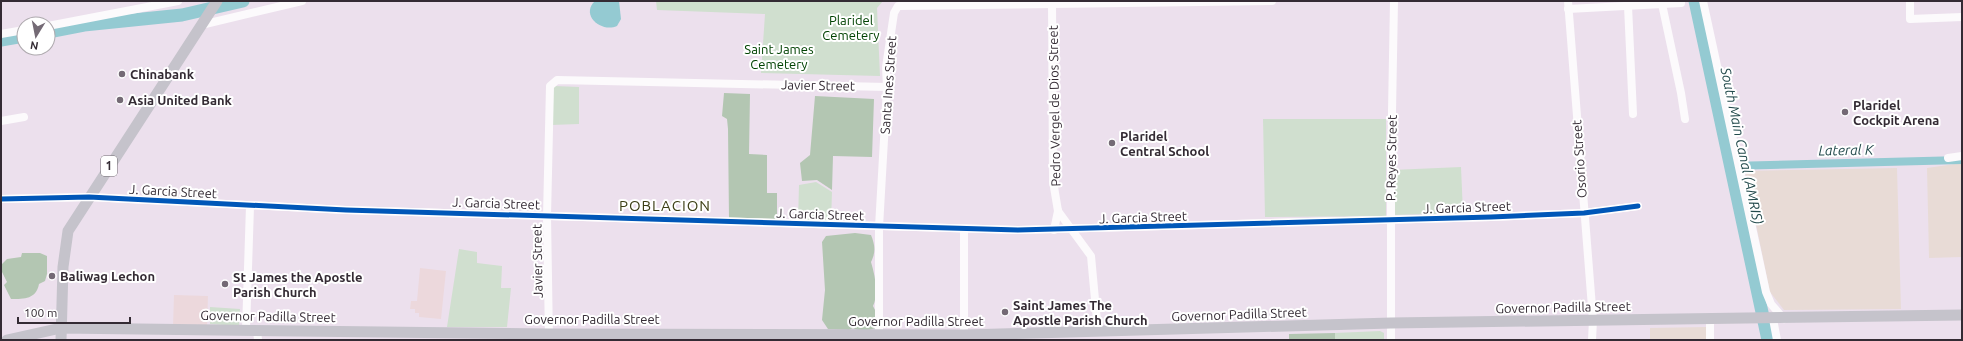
<svg xmlns="http://www.w3.org/2000/svg" width="1963" height="341" font-family="Ubuntu,sans-serif">
  <rect width="100%" height="100%" fill="#ece0ed"/>
  <g fill="#e8dbd6">
    <path d="M1962,163V257L1929,258L1927,168Z"/>
    <path d="M1897,168L1901,309L1784,310L1770,292L1745,171Z"/>
    <path d="M1707,327V340H1650V328Z"/>
  </g>
  <g fill="#ecd8dc">
    <path d="M420,268L446,271L441,319L419,317V313H415V309H410L411,301H417Z"/>
    <path d="M174,295L208,296L207,327L173,326Z"/>
  </g>
  <g fill="#d0dfcf">
    <path d="M656,1H883L877,8L880,76L761,73L765,14L657,10Z"/>
    <path d="M554,86L579,87V124L551,125L552,89Z"/>
    <path d="M1263,119H1386V216L1265,217Z"/>
    <path d="M1461,167L1463,213L1394,215L1392,170Z"/>
    <path d="M816,182L832,192L831,222L798,221L799,185Z"/>
    <path d="M459,249L477,252V263L502,266L501,288H511L507,327H447Z"/>
    <path d="M210,307L240,309L239,326L210,324Z"/>
    <path d="M1380,331L1384,333V340H1335V333Z"/>
  </g>
  <g fill="#b3c6b2">
    <path d="M724,93L750,94L749,154L767,155V193H777V221L729,219L728,129L727,119L722,116Z"/>
    <path d="M815,96L874,99L872,157L833,156L832,190L817,180L802,181L800,163L810,155Z"/>
    <path d="M855,233L871,235C875,245 876,252 871,262C875,276 879,293 873,306L878,316V327C868,331 862,332 853,328L849,330L828,329L822,320L825,290L822,242L826,236Z"/>
    <path d="M22,253H40L47,256V274L45,281L39,284C36,299 25,299 11,299L4,285L7,282L2,272L1,265L7,259L21,257Z"/>
    <path d="M1335,333V340H1289V334Z"/>
  </g>
  <path fill="#94cad2" d="M595,1H619L621,19L617,26C601,33 580,15 595,1Z"/>
  <g fill="none" stroke-linecap="round" stroke-linejoin="round">
    <path stroke="#94cad2" stroke-width="8" d="M1730,166L1962,160"/>
    <g stroke="#94cad2" stroke-width="13">
      <path d="M1695,1L1768,340"/>
      <path d="M48,32L84,25L182,15L243,1"/>
      <path d="M1,40L24,36"/>
    </g>
    <g stroke="#fcfafc" stroke-width="8">
      <path d="M1052,1L1053,181L1058,211L1091,256L1098,332"/>
      <path d="M1568,1L1593,320L1592,340"/>
      <path d="M1703,1L1766,292L1771,304L1784,319"/>
      <path d="M1910,1V19L1962,17"/>
      <path d="M1662,4L1681,93L1685,119"/>
      <path d="M1628,6L1633,114"/>
      <path d="M1568,9L1681,3V1"/>
      <path d="M201,25L302,1"/>
      <path d="M48,26L178,1"/>
      <path d="M1,34L24,30"/>
      <path d="M1,121L24,117"/>
      <path d="M1948,158L1962,156"/>
      <path d="M1,199L89,197L346,210L1018,230L1491,217L1584,213L1638,206"/>
      <path d="M964,230V335"/>
      <path d="M1054,230L1058,211"/>
      <path d="M1710,319V340"/>
      <path d="M1773,319L1777,340"/>
      <path d="M246,330L250,206"/>
      <path d="M257,330L258,340"/>
      <path d="M879,339V227L887,87L886,67L894,13L898,6L1272,1"/>
      <path d="M549,340L547,216L550,86L557,80L887,87"/>
      <path d="M1391,340V167L1394,1"/>
    </g>
    <g stroke="#c5c3cb" stroke-width="11">
      <path d="M7,340L61,328L548,334L964,335L1391,323L1962,315"/>
      <path d="M61,340L63,267L68,231L217,1"/>
    </g>
    <g stroke="#fff" stroke-width="8">
      <path id="cycleway" d="M1,199L89,197L346,210L1018,230L1491,217L1584,213L1638,206"/>
    </g>
    <use href="#cycleway" stroke="#0057b8" stroke-width="5"/>
  </g>
  <g fill="#746a75" stroke="#fff" stroke-width="1.5">
    <circle cx="122" cy="74" r="4"/>
    <circle cx="120" cy="100" r="4"/>
    <circle cx="1845" cy="112" r="4"/>
    <circle cx="1112" cy="143" r="4"/>
    <circle cx="52" cy="276" r="4"/>
    <circle cx="225" cy="284" r="4"/>
    <circle cx="1005" cy="312" r="4"/>
  </g>
  <g text-anchor="middle" stroke-width="4" stroke-linejoin="round" paint-order="stroke">
    <rect fill="#fff" stroke="#716b71" stroke-width="1" x="101" y="156" width="16" height="20" rx="3"/>
    <g font-size="12" font-weight="bold" fill="#342b34">
      <text x="109" y="170">1</text>
    </g>
    <g font-size="13" fill="#004202" stroke="#fff">
      <text x="851" y="25">Plaridel<tspan x="851" dy="15">Cemetery</tspan></text>
      <text x="779" y="54">Saint James<tspan x="779" dy="15">Cemetery</tspan></text>
    </g>
    <g font-size="13" font-weight="bold" fill="#342b34" stroke="#fff" text-anchor="start">
      <text x="130" y="79">Chinabank</text>
      <text x="128" y="105">Asia United Bank</text>
      <text x="1853" y="110">Plaridel<tspan x="1853" dy="15">Cockpit Arena</tspan></text>
      <text x="1120" y="141">Plaridel<tspan x="1120" dy="15">Central School</tspan></text>
      <text x="60" y="281">Baliwag Lechon</text>
      <text x="233" y="282">St James the Apostle<tspan x="233" dy="15">Parish Church</tspan></text>
      <text x="1013" y="310">Saint James The<tspan x="1013" dy="15">Apostle Parish Church</tspan></text>
    </g>
    <g font-size="13" fill="#342b34" stroke="#fff">
      <text transform="translate(818 85) rotate(1)" y="5">Javier Street</text>
      <text transform="translate(888 85) rotate(-86)" y="5">Santa Ines Street</text>
      <text transform="translate(1054 106) rotate(-91)" y="5">Pedro Vergel de Dios Street</text>
      <text transform="translate(1391 158) rotate(-89)" y="5">P. Reyes Street</text>
      <text transform="translate(1579 159) rotate(-94)" y="5">Osorio Street</text>
      <text transform="translate(173 191) rotate(3)" y="5">J. Garcia Street</text>
      <text transform="translate(496 203) rotate(2)" y="5">J. Garcia Street</text>
      <text transform="translate(1467 207) rotate(-2)" y="5">J. Garcia Street</text>
      <text transform="translate(820 214) rotate(2)" y="5">J. Garcia Street</text>
      <text transform="translate(1143 217) rotate(-2)" y="5">J. Garcia Street</text>
      <text transform="translate(537 261) rotate(-91)" y="5">Javier Street</text>
      <text transform="translate(1563 307) rotate(-1)" y="5">Governor Padilla Street</text>
      <text transform="translate(1239 314) rotate(-2)" y="5">Governor Padilla Street</text>
      <text transform="translate(268 316) rotate(1)" y="5">Governor Padilla Street</text>
      <text x="592" y="324">Governor Padilla Street</text>
      <text x="916" y="326">Governor Padilla Street</text>
    </g>
    <g font-size="14" font-style="italic" fill="#234a4c" stroke="#fff">
      <text transform="translate(1742 146) rotate(78)" y="5">South Main Canal (AMRIS)</text>
      <text transform="translate(1846 150) rotate(-1)" y="5">Lateral K</text>
    </g>
    <g font-size="15" letter-spacing="1" fill="#3c3d14" stroke="#fff">
      <text x="665" y="211">POBLACION</text>
    </g>
  </g>
  <rect width="1963" height="341" fill="none" stroke="#342b34" stroke-width="4"/>
  <g transform="translate(36 36) rotate(190)"><circle r="19" fill="#ffffff" stroke="#aeaaae"/>
  <path d="M0-3L7 15L0 10L-7 15Z" fill="#746a75"/>
  <text y="-6" font-size="11" font-weight="bold" text-anchor="middle" fill="#342b34">N</text>
  </g>
  <path d="M18 317v6h112v-6" fill="none" stroke="#342b34" stroke-width="2"/>
  <text x="24" y="317" font-size="12" fill="#342b34" stroke="#ffffff" stroke-width="3" paint-order="stroke">100 m</text>
</svg>
